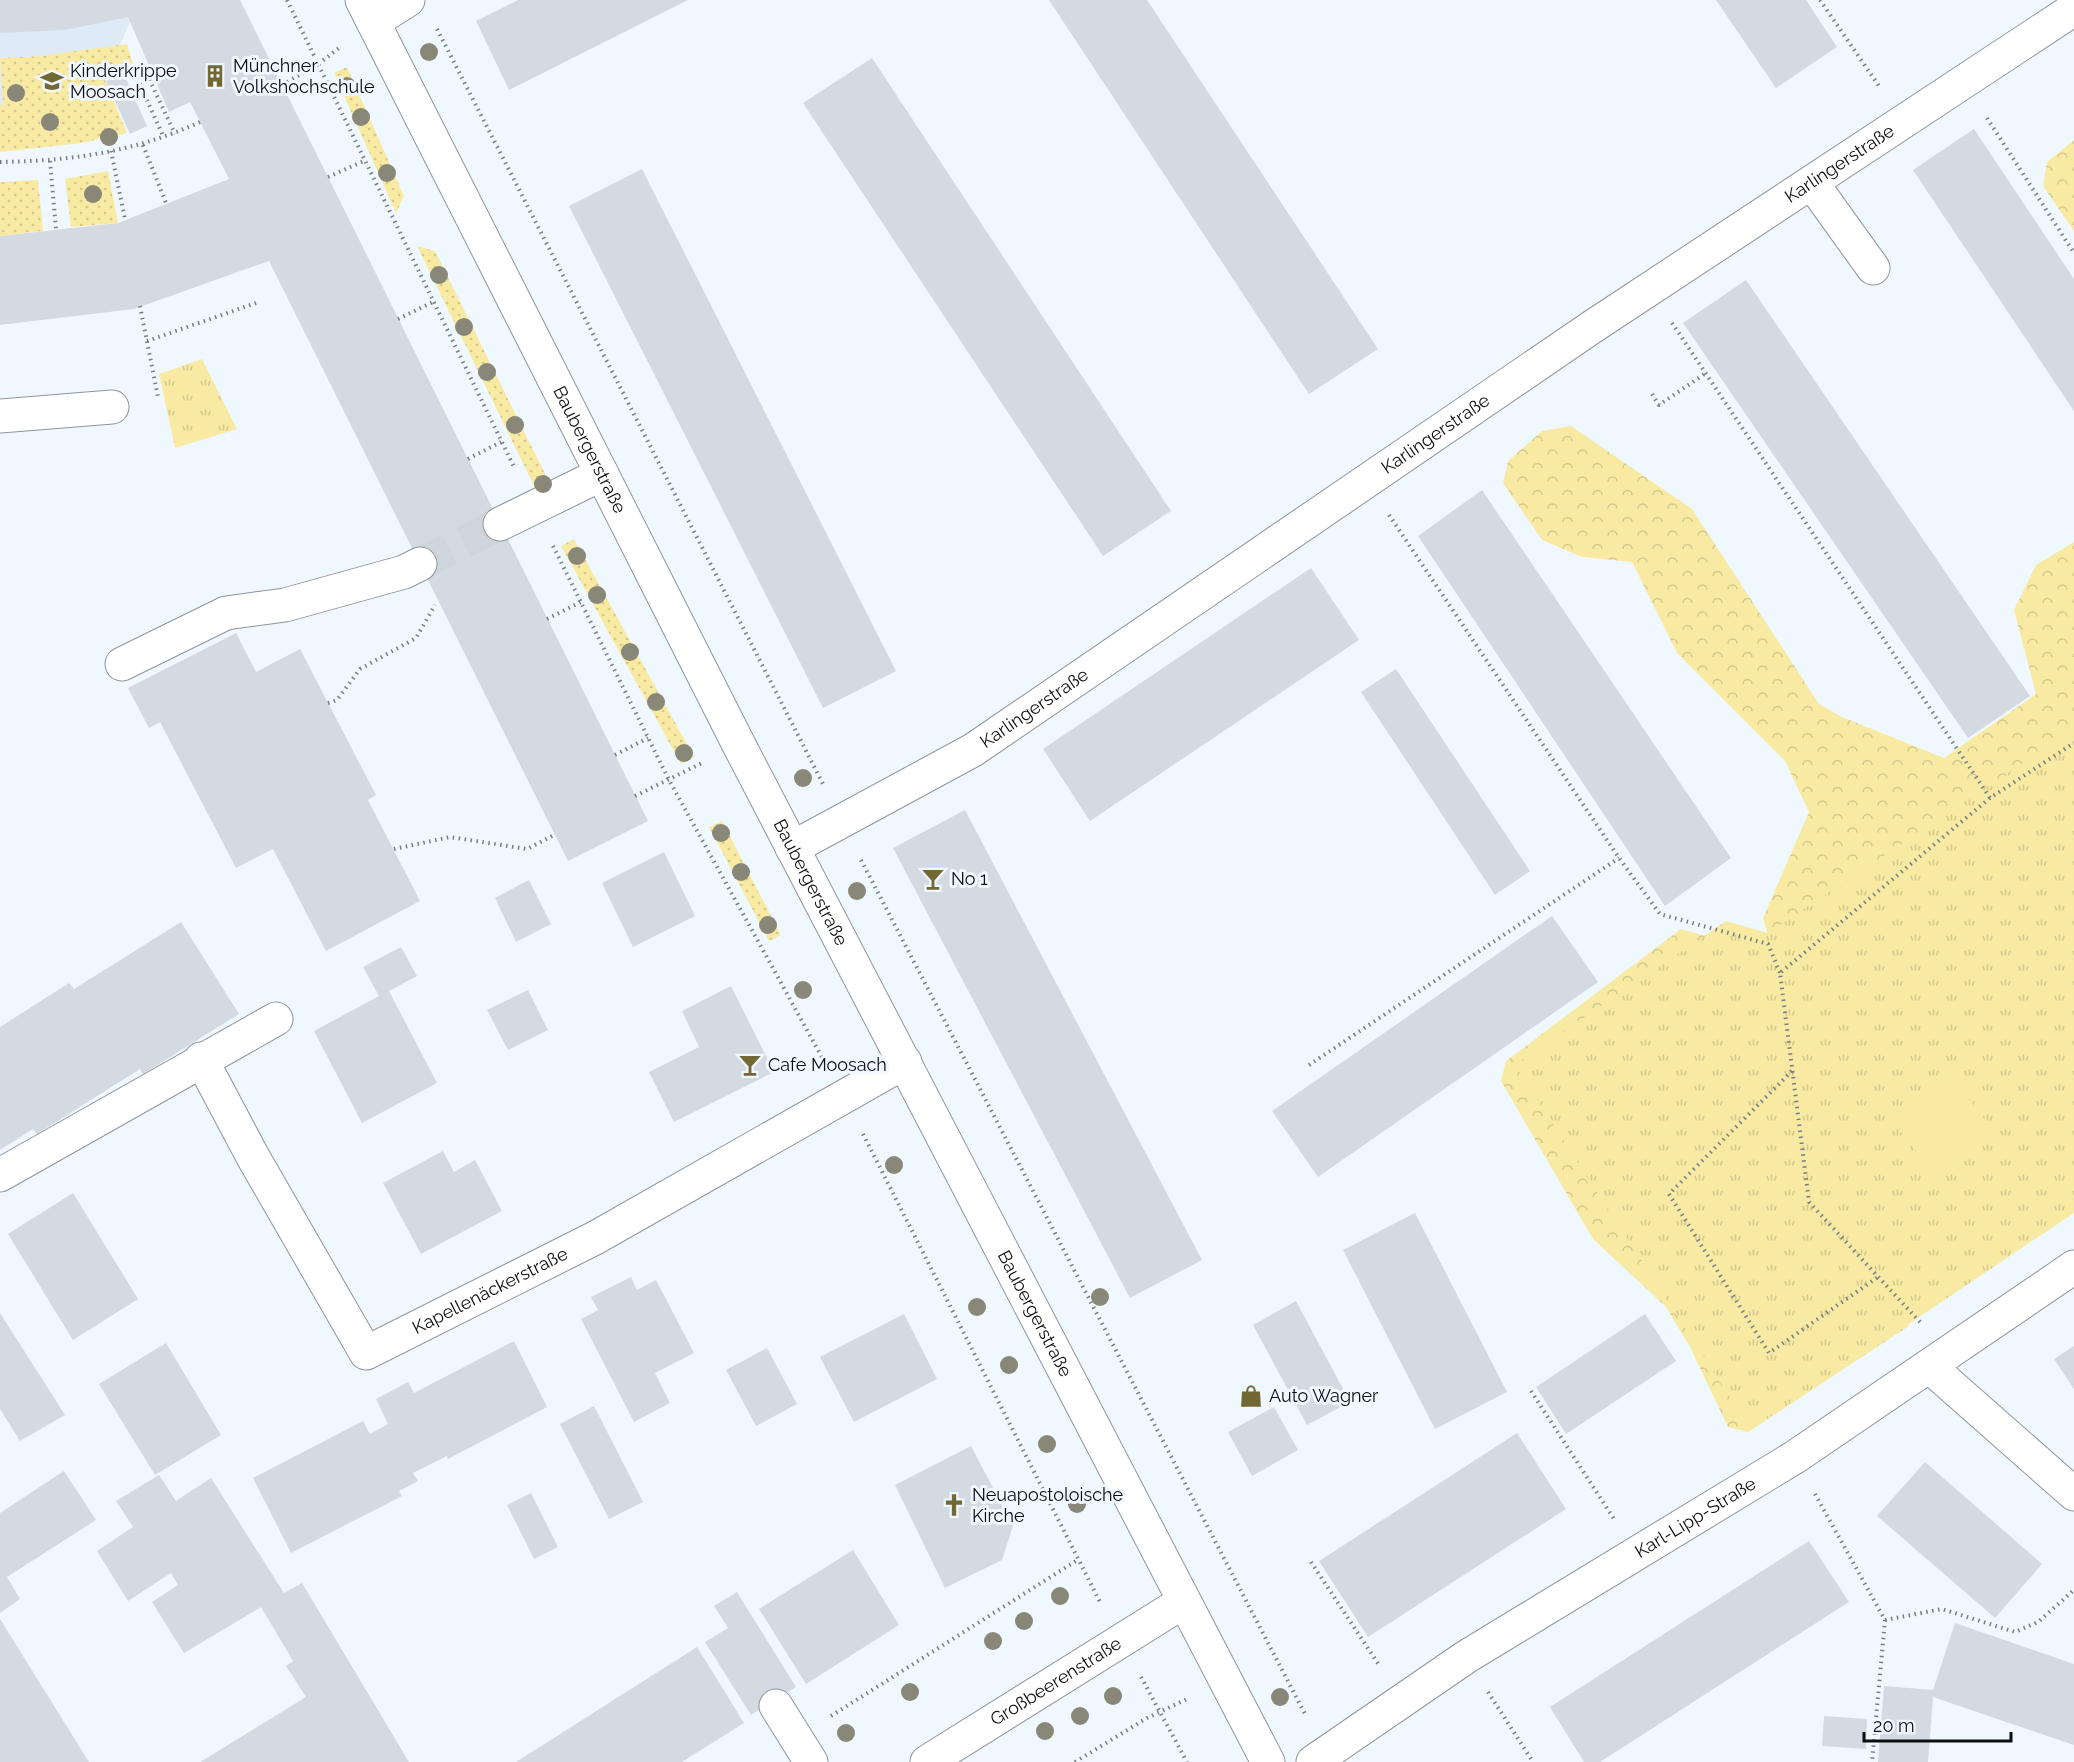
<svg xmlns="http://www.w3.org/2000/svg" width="2074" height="1762" font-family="Raleway,sans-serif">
  <defs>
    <pattern id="grass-dots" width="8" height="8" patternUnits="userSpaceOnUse" patternTransform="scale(1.5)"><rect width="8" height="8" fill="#f9eaa3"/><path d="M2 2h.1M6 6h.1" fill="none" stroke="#d4c88b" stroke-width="1.8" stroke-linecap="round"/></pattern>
    <pattern id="forest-crowns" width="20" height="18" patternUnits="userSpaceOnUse" patternTransform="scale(1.5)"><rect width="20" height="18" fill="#f9eaa3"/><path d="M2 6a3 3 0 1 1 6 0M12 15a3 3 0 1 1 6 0" fill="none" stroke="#d4c88b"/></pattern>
    <pattern id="park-tufts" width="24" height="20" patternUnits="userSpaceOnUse" patternTransform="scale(1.5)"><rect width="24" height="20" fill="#f9eaa3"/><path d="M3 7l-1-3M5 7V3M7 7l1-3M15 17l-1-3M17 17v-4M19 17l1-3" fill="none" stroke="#d4c88b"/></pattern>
  </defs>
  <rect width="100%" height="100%" fill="#f0f8ff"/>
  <path fill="#deebf7" d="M0,0H176L130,22L78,140L0,146Z"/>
  <g fill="url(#grass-dots)">
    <path d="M127,44L134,67L105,80L127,133L82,143L0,152V105H3L0,58L39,56Z"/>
    <path d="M347,67L404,196L396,213L334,73Z"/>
    <path d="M108,171L118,223L71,227L65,179Z"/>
    <path d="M38,180L43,231L0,236V182Z"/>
    <path d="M417,246L435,251L553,490L539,496Z"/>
    <path d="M574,539L694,757L681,764L561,546Z"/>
    <path d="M722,821L781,935L769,941L709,827Z"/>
  </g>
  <g fill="url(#forest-crowns)">
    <path d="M2074,140V231L2043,186L2047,162Z"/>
    <path d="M1571,426L1692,509L1819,704L1842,717L1944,758L2036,694L2014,610L2036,565L2074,542V735L1796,1027L1763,918L1809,812L1785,761L1677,653L1632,562L1582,557L1542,540L1503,483L1508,461L1542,431Z"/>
    <path d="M1681,929L1759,951L1890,1301L1909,1326L1748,1432L1728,1427L1690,1347L1666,1307L1593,1239L1501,1081L1506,1061Z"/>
  </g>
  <g fill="url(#park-tufts)">
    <path d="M202,359L237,429L175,448L159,374Z"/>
    <path d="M2074,729V1213L1751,1430L1515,1065L1726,921L1768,933Z"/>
  </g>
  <path fill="#f9eaa3" d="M1950,1076L1996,1133L1939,1179L1893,1122Z"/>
  <g fill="#d3dae1">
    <path d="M0,0H240L648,821L568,861L269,261L134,309L0,325V236L118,223L229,179L190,102L169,112L128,17L65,30L0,33Z"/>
    <path d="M518,0H688L509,90L476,21Z"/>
    <path d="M1049,0H1147L1378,349L1309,394Z"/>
    <path d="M1716,0H1806L1837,47L1776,88Z"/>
    <path d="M872,58L1171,511L1103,556L803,103Z"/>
    <path d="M123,72L147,126L130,134L106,81Z"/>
    <path d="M1974,129L2074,279V411L1913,170Z"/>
    <path d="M642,169L896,671L823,708L569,206Z"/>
    <path d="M1746,280L2030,696L1968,738L1683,323Z"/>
    <path d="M1482,490L1731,858L1665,906L1418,536Z"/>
    <path d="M1311,568L1359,640L1090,821L1043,749Z"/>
    <path d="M236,633L256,672L300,649L376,795L368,800L420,901L326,951L273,849L236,868L160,722L149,728L128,688Z"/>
    <path d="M1396,669L1530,871L1495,895L1361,692Z"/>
    <path d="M965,810L1202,1260L1130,1298L893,848Z"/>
    <path d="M664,852L695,916L633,947L602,883Z"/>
    <path d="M529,880L551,924L516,942L495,898Z"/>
    <path d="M1552,916L1598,982L1318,1177L1272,1111Z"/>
    <path d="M181,922L239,1014L143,1074L140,1069L37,1134L33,1129L0,1150V1027L69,983L74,989Z"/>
    <path d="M401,947L417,976L389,991L437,1083L362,1123L314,1031L379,996L363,967Z"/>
    <path d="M731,986L774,1072L674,1122L649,1072L699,1047L682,1011Z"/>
    <path d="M528,990L548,1030L508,1050L487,1010Z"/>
    <path d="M443,1151L454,1172L475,1160L502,1211L421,1254L383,1183Z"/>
    <path d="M73,1193L138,1299L73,1340L8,1234Z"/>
    <path d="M1415,1213L1507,1392L1435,1429L1343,1250Z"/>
    <path d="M631,1277L637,1290L656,1280L694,1353L655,1373L670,1403L634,1422L581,1319L598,1310L591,1297Z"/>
    <path d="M1296,1301L1350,1402L1307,1425L1253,1325Z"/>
    <path d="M0,1313L65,1415L20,1441L0,1409Z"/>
    <path d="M904,1314L937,1379L854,1422L820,1357Z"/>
    <path d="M1645,1314L1676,1361L1566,1434L1536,1387Z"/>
    <path d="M514,1341L547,1407L448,1459L447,1456L413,1473L418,1481L399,1491L402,1496L291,1553L253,1478L363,1421L370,1434L388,1424L376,1399L408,1382L414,1393Z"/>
    <path d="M166,1343L221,1435L155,1475L99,1384Z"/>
    <path d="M2074,1346V1389L2054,1359Z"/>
    <path d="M767,1348L797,1404L756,1426L726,1370Z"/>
    <path d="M594,1406L643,1502L609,1519L560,1424Z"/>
    <path d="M1274,1407L1298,1450L1252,1476L1228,1432Z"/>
    <path d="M1517,1433L1566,1509L1368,1637L1319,1561Z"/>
    <path d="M971,1446L1013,1526L1002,1560L945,1588L895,1485Z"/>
    <path d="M1925,1462L2042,1564L1995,1618L1877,1516Z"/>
    <path d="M64,1471L96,1520L7,1577L20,1599L0,1613V1513Z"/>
    <path d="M159,1475L176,1501L211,1478L284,1593L302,1583L409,1762H200L306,1697L286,1666L293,1661L261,1607L184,1653L152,1602L178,1585L171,1573L128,1601L97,1551L133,1527L116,1501Z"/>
    <path d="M531,1493L558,1547L534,1559L507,1505Z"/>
    <path d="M1809,1541L1849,1602L1600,1762H1584L1550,1707Z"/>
    <path d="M853,1550L899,1625L806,1684L759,1609Z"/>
    <path d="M737,1592L796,1687L751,1715L705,1642L728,1628L714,1606Z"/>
    <path d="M0,1619L89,1762H0Z"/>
    <path d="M1955,1623L2074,1664V1745L1933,1697L1928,1762H1878L1884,1686L1933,1690Z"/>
    <path d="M697,1647L744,1723L682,1762H516Z"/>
    <path d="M1824,1716L1867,1719L1866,1749L1822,1746Z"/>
  </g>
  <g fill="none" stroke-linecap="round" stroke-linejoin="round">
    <path stroke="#ced5db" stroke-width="33" stroke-dasharray="33 16" stroke-linecap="butt" d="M420,564L500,524"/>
    <g stroke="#8e959b" stroke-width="35">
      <g id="minor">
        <path id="s1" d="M362,0L739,745L1268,1762"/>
        <path d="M373,22L408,0"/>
        <path d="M1812,183L1873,268"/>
        <path d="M0,416L112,407"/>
        <path d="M500,524L602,474"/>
        <path d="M122,664L226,613L285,605L404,572L420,564"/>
        <path id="s2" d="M792,848L973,750L1592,327L2074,9"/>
        <path id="s3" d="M201,1059L253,1157L366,1353L595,1238L905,1062"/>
        <path d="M0,1175L276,1019"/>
        <path d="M1930,1367L2074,1494"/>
        <path d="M776,1706L811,1762"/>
        <path id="s4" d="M927,1762L1183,1602"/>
        <path id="s5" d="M1313,1762L1466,1657L1795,1457L2074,1267"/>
      </g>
    </g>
    <g stroke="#787d82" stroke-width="4" stroke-dasharray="1.5 4.5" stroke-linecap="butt">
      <path d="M287,0L515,469"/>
      <path d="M1820,0L1879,86"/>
      <path d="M437,29L823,784"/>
      <path d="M149,66L144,68L175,134"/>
      <path d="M132,67L164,138"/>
      <path d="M282,85L317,65L339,48"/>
      <path d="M1987,118L2074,253"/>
      <path d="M143,145L166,203"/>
      <path d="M111,151L125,219"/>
      <path d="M50,161L56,229"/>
      <path d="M0,162C72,161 134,152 200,122"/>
      <path d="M328,177L364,161"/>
      <path d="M140,306L158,397"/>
      <path d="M398,319L433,302"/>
      <path d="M1672,323L1990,798"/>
      <path d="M147,341L259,302"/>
      <path d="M1652,394L1659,405L1706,373"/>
      <path d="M468,459L501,442"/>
      <path d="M1389,515L1619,858L1660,914L1768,944L1780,973"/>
      <path d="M553,546L669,780L823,1059"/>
      <path d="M547,619L581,602"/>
      <path d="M328,703L337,700L360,669L416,638L435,605"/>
      <path d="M615,755L648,738"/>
      <path d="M635,796L702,763"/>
      <path d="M394,849L450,837L527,849L554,835"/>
      <path d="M861,860L1306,1716"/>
      <path d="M1309,1065L1619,858"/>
      <path d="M1792,1071L1669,1194L1769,1353L1878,1277"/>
      <path d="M863,1134L1101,1604"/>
      <path d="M1920,1322L1809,1202L1780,973L1990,798L2074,743"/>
      <path d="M1531,1391L1614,1519"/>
      <path d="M1815,1494L1885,1620L1872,1762"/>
      <path d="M1311,1562L1379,1665"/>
      <path d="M1885,1620L1942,1609L2015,1632L2038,1622L2074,1590"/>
      <path d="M1141,1677L1187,1762"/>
      <path d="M1488,1692L1533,1762"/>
      <path d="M831,1716L1079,1559"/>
      <path d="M1075,1762L1147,1718L1189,1698"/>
    </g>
    <use href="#minor" stroke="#fff" stroke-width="33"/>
  </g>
  <g fill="#888778">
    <circle cx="429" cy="52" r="9"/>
    <circle cx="347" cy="86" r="9"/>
    <circle cx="16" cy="93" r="9"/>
    <circle cx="361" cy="117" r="9"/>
    <circle cx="50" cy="122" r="9"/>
    <circle cx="109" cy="137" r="9"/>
    <circle cx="387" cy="173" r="9"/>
    <circle cx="93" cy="194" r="9"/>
    <circle cx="439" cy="275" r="9"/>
    <circle cx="464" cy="327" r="9"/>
    <circle cx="487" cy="372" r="9"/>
    <circle cx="515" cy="425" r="9"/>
    <circle cx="543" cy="484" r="9"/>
    <circle cx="577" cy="556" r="9"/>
    <circle cx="597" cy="595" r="9"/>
    <circle cx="630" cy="652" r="9"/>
    <circle cx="656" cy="702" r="9"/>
    <circle cx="684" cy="753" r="9"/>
    <circle cx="803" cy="778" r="9"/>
    <circle cx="721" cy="833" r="9"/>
    <circle cx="741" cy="872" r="9"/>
    <circle cx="857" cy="891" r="9"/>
    <circle cx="768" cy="925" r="9"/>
    <circle cx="803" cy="990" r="9"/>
    <circle cx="894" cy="1165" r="9"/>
    <circle cx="1100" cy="1297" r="9"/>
    <circle cx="977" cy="1307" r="9"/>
    <circle cx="1009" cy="1365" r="9"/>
    <circle cx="1047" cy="1444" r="9"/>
    <circle cx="1077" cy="1504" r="9"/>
    <circle cx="1060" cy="1596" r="9"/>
    <circle cx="1024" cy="1621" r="9"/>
    <circle cx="993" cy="1641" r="9"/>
    <circle cx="910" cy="1692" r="9"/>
    <circle cx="1113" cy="1696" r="9"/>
    <circle cx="1280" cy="1697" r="9"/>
    <circle cx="1080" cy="1716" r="9"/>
    <circle cx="1045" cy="1731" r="9"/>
    <circle cx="846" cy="1733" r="9"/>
  </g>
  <defs>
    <g id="building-bare" transform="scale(1.8)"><path d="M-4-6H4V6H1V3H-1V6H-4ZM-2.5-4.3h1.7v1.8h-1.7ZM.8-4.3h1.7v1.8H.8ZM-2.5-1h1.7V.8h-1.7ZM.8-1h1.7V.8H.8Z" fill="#726834" stroke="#f0f8ff" stroke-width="2.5" paint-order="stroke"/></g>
    <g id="school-bare" transform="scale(1.8)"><path d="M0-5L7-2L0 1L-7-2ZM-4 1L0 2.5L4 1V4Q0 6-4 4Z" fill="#726834" stroke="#f0f8ff" stroke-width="2.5" paint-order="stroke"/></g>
    <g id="bar-bare" transform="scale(1.8)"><path d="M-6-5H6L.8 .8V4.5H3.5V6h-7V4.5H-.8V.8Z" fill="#726834" stroke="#f0f8ff" stroke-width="2.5" paint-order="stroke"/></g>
    <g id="shop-bare" transform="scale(1.8)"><path d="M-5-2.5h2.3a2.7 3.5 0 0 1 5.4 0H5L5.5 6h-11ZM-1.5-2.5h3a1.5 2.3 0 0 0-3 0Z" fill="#726834" stroke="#f0f8ff" stroke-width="2.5" paint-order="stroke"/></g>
    <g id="church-bare" transform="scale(1.8)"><path d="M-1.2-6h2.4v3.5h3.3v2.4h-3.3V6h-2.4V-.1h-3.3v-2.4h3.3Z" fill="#726834" stroke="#f0f8ff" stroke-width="2.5" paint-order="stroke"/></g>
  </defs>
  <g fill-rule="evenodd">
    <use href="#building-bare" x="215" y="76"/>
    <use href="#school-bare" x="52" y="81"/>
    <use href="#bar-bare" x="933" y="879"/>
    <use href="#bar-bare" x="750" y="1065"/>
    <use href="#shop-bare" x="1251" y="1396"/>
    <use href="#church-bare" x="954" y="1505"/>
  </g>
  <g text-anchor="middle" stroke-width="6" stroke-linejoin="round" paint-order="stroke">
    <g font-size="18" fill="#0c0e10" stroke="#f0f8ff" text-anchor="start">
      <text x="233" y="72">Münchner<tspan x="233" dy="21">Volkshochschule</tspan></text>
      <text x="70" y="77">Kinderkrippe<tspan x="70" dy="21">Moosach</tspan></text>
      <text x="951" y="885">No 1</text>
      <text x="768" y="1071">Cafe Moosach</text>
      <text x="1269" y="1402">Auto Wagner</text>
      <text x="972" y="1501">Neuapostoloische<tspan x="972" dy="21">Kirche</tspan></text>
    </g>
    <g font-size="18" fill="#0c0e10" stroke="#f0f8ff">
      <text dy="6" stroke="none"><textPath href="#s2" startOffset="1252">Karlingerstraße</textPath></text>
      <text dy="6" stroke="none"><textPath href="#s2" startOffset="766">Karlingerstraße</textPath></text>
      <text dy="6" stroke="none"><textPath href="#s1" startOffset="504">Baubergerstraße</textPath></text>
      <text dy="6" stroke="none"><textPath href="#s2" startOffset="280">Karlingerstraße</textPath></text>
      <text dy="6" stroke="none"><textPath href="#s1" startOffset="990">Baubergerstraße</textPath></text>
      <text dy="6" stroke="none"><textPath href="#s3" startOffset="476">Kapellenäckerstraße</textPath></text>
      <text dy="6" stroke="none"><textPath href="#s1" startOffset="1476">Baubergerstraße</textPath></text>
      <text dy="6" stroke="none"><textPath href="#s5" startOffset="454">Karl-Lipp-Straße</textPath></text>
      <text dy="6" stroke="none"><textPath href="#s4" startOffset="152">Großbeerenstraße</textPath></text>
    </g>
  </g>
  <path d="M1864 1732v9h147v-9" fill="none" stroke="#0c0e10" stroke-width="3"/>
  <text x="1873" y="1732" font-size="18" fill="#0c0e10" stroke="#f0f8ff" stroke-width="4.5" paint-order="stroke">20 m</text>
</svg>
